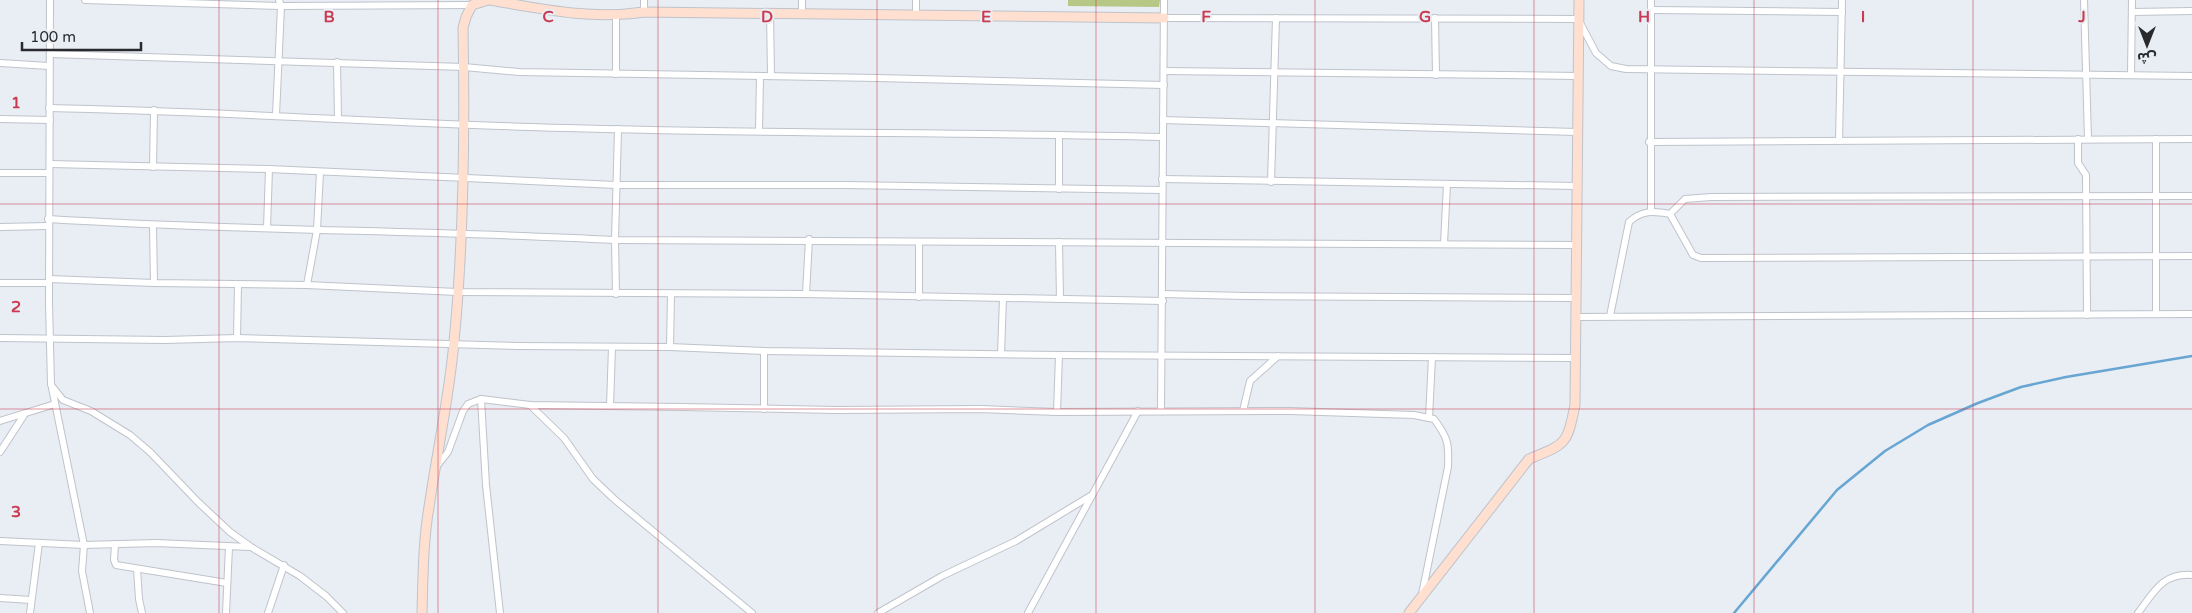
<svg xmlns="http://www.w3.org/2000/svg" width="2192" height="613" font-family="'Varela Round','Noto Sans Arabic',sans-serif">
  <rect width="100%" height="100%" fill="#e9edf4"/>
  <path fill="#b6c786" d="M1068,0H1160L1159,7L1068,6Z"/>
  <g fill="none" stroke-linecap="round" stroke-linejoin="round">
    <path stroke="#67a6d3" stroke-width="2.5" d="M1734,613L1837,490L1885,451L1928,425L1978,403L2021,387L2066,377L2192,356"/>
    <g stroke="#bfc3ca" stroke-width="8">
      <g id="street">
        <path d="M50,0L49,303L51,385L63,400L91,411L130,435L150,452L198,502L230,532L251,547L300,576L326,596L343,613"/>
        <path d="M85,0L281,6L276,115"/>
        <path d="M279,0L281,6L472,5"/>
        <path d="M644,0V12"/>
        <path d="M916,0V15"/>
        <path d="M2084,0L2088,139"/>
        <path d="M1651,10L1842,12"/>
        <path d="M2132,12L2192,11"/>
        <path d="M770,13L771,76"/>
        <path d="M802,14V0"/>
        <path d="M1164,18L1578,19L1596,53L1611,66L1626,69L2192,76"/>
        <path d="M1435,18L1436,75"/>
        <path d="M50,54L464,67L519,72L877,78L1164,85"/>
        <path d="M337,62L338,118"/>
        <path d="M0,63L49,66"/>
        <path d="M1164,71L1578,76"/>
        <path d="M616,74V16"/>
        <path d="M2131,75L2132,0"/>
        <path d="M49,108C210,111 370,122 530,127C741,134 952,132 1163,137"/>
        <path d="M0,119L50,120"/>
        <path d="M1163,120L1577,132"/>
        <path d="M759,131L760,76"/>
        <path d="M2078,139V163L2086,175L2087,315"/>
        <path d="M2156,139V314"/>
        <path d="M1839,141L1842,0"/>
        <path d="M1649,142L2192,139"/>
        <path d="M50,164L269,169L616,185H846L1162,190"/>
        <path d="M153,167L154,110"/>
        <path d="M0,173H49"/>
        <path d="M1162,179L1577,186"/>
        <path d="M1271,182L1276,18"/>
        <path d="M1059,189V135"/>
        <path d="M1651,211V0"/>
        <path d="M1670,214L1685,199L1711,197L2192,196"/>
        <path d="M48,219C237,231 426,230 615,240L1576,245"/>
        <path d="M153,226L154,283"/>
        <path d="M0,227L48,226"/>
        <path d="M267,228L269,169"/>
        <path d="M1059,242L1060,299"/>
        <path d="M1444,244L1447,184"/>
        <path d="M49,279L154,283L307,285L457,292L806,294L1163,301"/>
        <path d="M0,283H49"/>
        <path d="M307,285L317,230L320,172"/>
        <path d="M616,294L615,240L618,129"/>
        <path d="M806,294L809,239"/>
        <path d="M1163,294L1245,296L1576,298"/>
        <path d="M919,297V242"/>
        <path d="M1610,316L1629,222C1642,210 1653,211 1670,214L1693,255L1701,258L2192,256"/>
        <path d="M1576,317L2192,314"/>
        <path d="M0,338L165,340L237,338L518,346L670,347L764,351L1059,355L1575,358"/>
        <path d="M237,338L238,285"/>
        <path d="M670,347L671,294"/>
        <path d="M1001,354L1003,298"/>
        <path d="M52,388L84,545L82,571L90,613"/>
        <path d="M481,399L486,485L500,613"/>
        <path d="M530,405L564,438L593,479L614,499L752,613"/>
        <path d="M610,406L612,347"/>
        <path d="M764,409V351"/>
        <path d="M1161,411L1164,0"/>
        <path d="M1243,411L1250,381L1278,356"/>
        <path d="M1057,412L1059,355"/>
        <path d="M1429,418L1432,357"/>
        <path d="M0,421L55,404"/>
        <path d="M0,452L24,415"/>
        <path d="M436,467L448,452L463,411L468,404L481,399L530,405L681,407L836,410L981,409L1057,412L1290,411L1414,415L1434,419C1448,438 1449,443 1448,467L1422,594"/>
        <path d="M0,541L84,545L156,543L250,547"/>
        <path d="M115,544L114,560L116,565L227,583"/>
        <path d="M137,569L139,599L142,613"/>
        <path d="M0,598L31,600"/>
        <path d="M30,613L39,543"/>
        <path d="M226,613L229,547"/>
        <path d="M268,613L284,565"/>
        <path d="M878,613L942,576L1016,541L1092,495"/>
        <path d="M1028,613L1138,411"/>
        <path d="M2138,613C2154,592 2162,573 2192,575"/>
      </g>
    </g>
    <g stroke="#bfc3ca" stroke-width="11">
      <g id="secondary">
        <path d="M490,0C542,9 591,20 644,12L1164,18"/>
        <path d="M422,613C423,578 423,542 429,507C437,452 449,398 454,342C464,238 465,132 463,28L466,17L472,5L488,0"/>
        <path d="M1409,613L1529,459C1566,444 1567,445 1575,405L1579,0"/>
      </g>
    </g>
    <use href="#street" stroke="#fff" stroke-width="6"/>
    <use href="#secondary" stroke="#ffe0d0" stroke-width="9"/>
  </g>
  <path fill="none" stroke="#ca3a50" stroke-width="1" stroke-opacity="0.55" d="M219,0V613M438,0V613M658,0V613M877,0V613M1096,0V613M1315,0V613M1534,0V613M1754,0V613M1973,0V613M0,204H2192M0,409H2192"/>
  <g font-size="16" text-anchor="middle" font-weight="bold" fill="#ca3a50" stroke="#e9edf4" stroke-width="4" stroke-linejoin="round" paint-order="stroke">
    <text x="329" y="22">B</text>
    <text x="548" y="22">C</text>
    <text x="767" y="22">D</text>
    <text x="986" y="22">E</text>
    <text x="1206" y="22">F</text>
    <text x="1425" y="22">G</text>
    <text x="1644" y="22">H</text>
    <text x="1863" y="22">I</text>
    <text x="2082" y="22">J</text>
    <text x="16" y="108">1</text>
    <text x="16" y="312">2</text>
    <text x="16" y="517">3</text>
  </g>
  <g transform="translate(2147 45) rotate(180)" stroke="#e9edf4" stroke-width="4" paint-order="stroke">
  <path d="M0-4L9 19L0 12L-9 19Z" fill="#292a2d"/>
  <text y="-8" font-size="14" font-weight="bold" text-anchor="middle" fill="#292a2d">ش</text>
  </g>
  <path d="M22 42v8h119v-8" fill="none" stroke="#292a2d" stroke-width="2.5"/>
  <text x="30" y="42" font-size="15" fill="#292a2d" stroke="#e9edf4" stroke-width="4" paint-order="stroke">100 m</text>
</svg>
